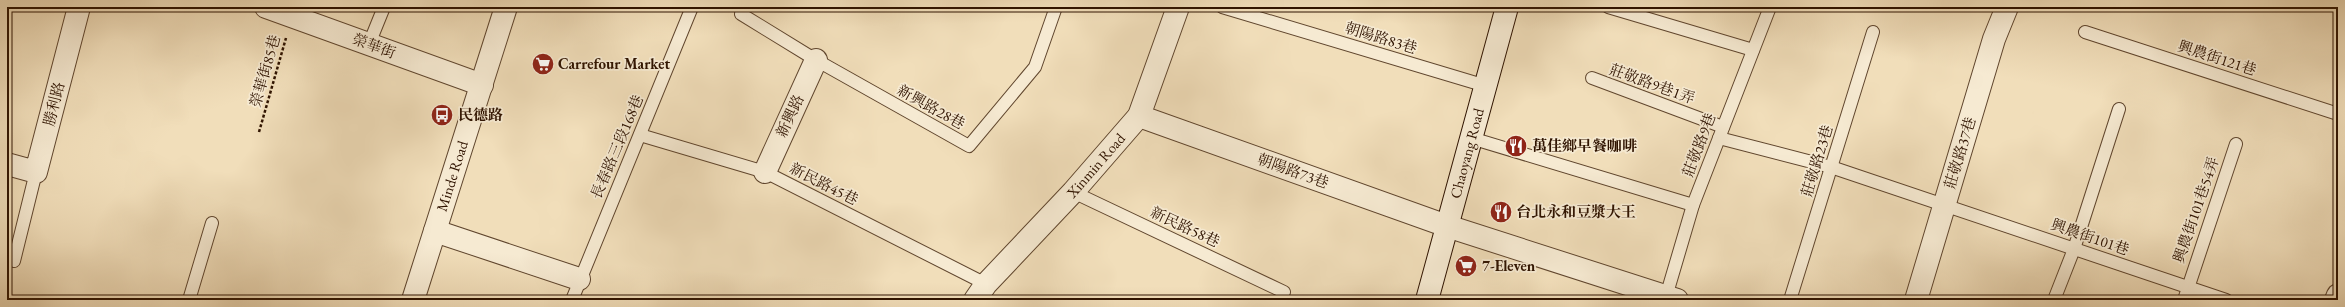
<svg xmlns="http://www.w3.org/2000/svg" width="2345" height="307" font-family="'EB Garamond','Noto Serif TC',serif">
  <rect width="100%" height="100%" fill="#f1deba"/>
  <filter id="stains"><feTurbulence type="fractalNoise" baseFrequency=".005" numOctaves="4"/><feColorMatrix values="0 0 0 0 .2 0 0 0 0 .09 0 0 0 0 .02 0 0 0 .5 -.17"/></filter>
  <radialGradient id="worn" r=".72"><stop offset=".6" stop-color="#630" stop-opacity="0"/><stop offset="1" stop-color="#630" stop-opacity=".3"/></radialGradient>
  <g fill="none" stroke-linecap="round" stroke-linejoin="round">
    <g stroke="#60462e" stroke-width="14">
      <g id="service">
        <path d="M1222,7L1486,86"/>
        <path d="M1608,7L1753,50"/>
        <path d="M741,14L816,60L969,146L1035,67L1056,7"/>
        <path d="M2085,32L2338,114"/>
        <path d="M369,44L384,7"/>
        <path d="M1592,78L1723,127"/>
        <path d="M640,135L765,172L986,284"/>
        <path d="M1471,138L1693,205"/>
        <path d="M1719,138L1831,167L2226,300"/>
        <path d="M1073,192L1284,292"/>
        <path d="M14,261L36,172"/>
        <path d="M189,300L212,223"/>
        <path d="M572,300L692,7"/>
        <path d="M1665,300L1693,205L1770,7"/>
        <path d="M1790,300L1873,32"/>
        <path d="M2054,300L2074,249L2119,109"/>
        <path d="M2184,300L2236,144"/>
      </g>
    </g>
    <g stroke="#60462e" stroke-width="24">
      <g id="minor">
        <path d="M266,7L482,85"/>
        <path d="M1139,116L1447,226L1677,300"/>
        <path d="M7,164L36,172L79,7"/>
        <path d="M765,172L816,60"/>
        <path d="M435,231L579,279"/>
        <path id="s1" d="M413,300L506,7"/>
        <path id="s2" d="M975,300L986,284L1073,192L1139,116L1178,7"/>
        <path d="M1916,300L1994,39L2007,7"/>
        <path d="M2336,300L2338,295"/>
      </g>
    </g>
    <g stroke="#2f1300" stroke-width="24">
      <g id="secondary">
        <path id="s3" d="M1427,300L1507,7"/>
      </g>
    </g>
    <path stroke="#2f1300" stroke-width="2.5" stroke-dasharray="3 2" stroke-linecap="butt" d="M259,132L286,38"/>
    <use href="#service" stroke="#f6ead2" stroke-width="12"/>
    <use href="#minor" stroke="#f6ead2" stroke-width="22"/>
    <use href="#secondary" stroke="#f6ead2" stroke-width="22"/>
  </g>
  <defs>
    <g id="supermarket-disc" transform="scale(1.15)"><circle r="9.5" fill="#8f2418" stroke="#f6ead2"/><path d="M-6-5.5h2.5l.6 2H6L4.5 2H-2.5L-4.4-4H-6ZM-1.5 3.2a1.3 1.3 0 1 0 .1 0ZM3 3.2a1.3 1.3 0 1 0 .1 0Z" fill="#fff"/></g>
    <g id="bus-disc" transform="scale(1.15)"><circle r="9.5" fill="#8f2418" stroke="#f6ead2"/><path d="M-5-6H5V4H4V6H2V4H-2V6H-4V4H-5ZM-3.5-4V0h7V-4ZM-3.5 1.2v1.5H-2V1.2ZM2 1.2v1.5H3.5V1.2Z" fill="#fff"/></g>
    <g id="restaurant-disc" transform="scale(1.15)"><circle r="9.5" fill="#8f2418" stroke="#f6ead2"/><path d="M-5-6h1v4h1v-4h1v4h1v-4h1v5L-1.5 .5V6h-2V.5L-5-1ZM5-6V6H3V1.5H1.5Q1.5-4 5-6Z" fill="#fff"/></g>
  </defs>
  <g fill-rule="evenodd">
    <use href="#supermarket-disc" x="543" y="64"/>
    <use href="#bus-disc" x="442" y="115"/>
    <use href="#restaurant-disc" x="1516" y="146"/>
    <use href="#restaurant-disc" x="1501" y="212"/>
    <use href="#supermarket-disc" x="1466" y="266"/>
  </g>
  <g text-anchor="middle" stroke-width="3.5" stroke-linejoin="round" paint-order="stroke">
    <g font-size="15" fill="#2f1300" stroke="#f6ead2">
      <text transform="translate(1381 38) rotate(17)" y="5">朝陽路83巷</text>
      <text transform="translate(374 46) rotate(20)" y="5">榮華街</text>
      <text transform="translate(2217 58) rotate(18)" y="5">興農街121巷</text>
      <text transform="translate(265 71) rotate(-74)" y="5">榮華街85巷</text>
      <text transform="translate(1652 84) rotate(20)" y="5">莊敬路9巷1弄</text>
      <text transform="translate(54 104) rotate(-76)" y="5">勝利路</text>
      <text transform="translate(931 107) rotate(29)" y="5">新興路28巷</text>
      <text transform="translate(790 116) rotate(-65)" y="5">新興路</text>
      <text transform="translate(1699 145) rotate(-69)" y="5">莊敬路9巷</text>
      <text transform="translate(617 147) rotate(-67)" y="5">長春路三段168巷</text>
      <text transform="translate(1960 153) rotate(-73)" y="5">莊敬路37巷</text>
      <text dy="5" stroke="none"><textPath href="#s3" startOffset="152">Chaoyang Road</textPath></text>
      <text transform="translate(1817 161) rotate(-73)" y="5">莊敬路23巷</text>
      <text dy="5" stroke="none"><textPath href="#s2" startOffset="181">Xinmin Road</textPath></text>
      <text transform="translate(1293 171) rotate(20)" y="5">朝陽路73巷</text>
      <text dy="5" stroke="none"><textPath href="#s1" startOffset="130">Minde Road</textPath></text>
      <text transform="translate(824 184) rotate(27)" y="5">新民路45巷</text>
      <text transform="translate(2196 210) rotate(-71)" y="5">興農街101巷54弄</text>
      <text transform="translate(1185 227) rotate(25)" y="5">新民路58巷</text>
      <text transform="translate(2090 237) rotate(19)" y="5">興農街101巷</text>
    </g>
    <g font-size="15" font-weight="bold" fill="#2f1300" stroke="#f6ead2" text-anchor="start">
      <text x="558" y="69">Carrefour Market</text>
      <text x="458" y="120">民德路</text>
      <text x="1532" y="151">萬佳鄉早餐咖啡</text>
      <text x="1516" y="217">台北永和豆漿大王</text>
      <text x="1482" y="271">7-Eleven</text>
    </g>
  </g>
  <rect width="2345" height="307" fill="none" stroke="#f1deba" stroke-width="24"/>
  <rect x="8" y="8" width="2329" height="291" fill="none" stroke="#2f1300" stroke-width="2"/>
  <rect x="12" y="12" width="2321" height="283" fill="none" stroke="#2f1300"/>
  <rect width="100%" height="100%" filter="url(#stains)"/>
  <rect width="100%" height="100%" fill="url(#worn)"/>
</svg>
